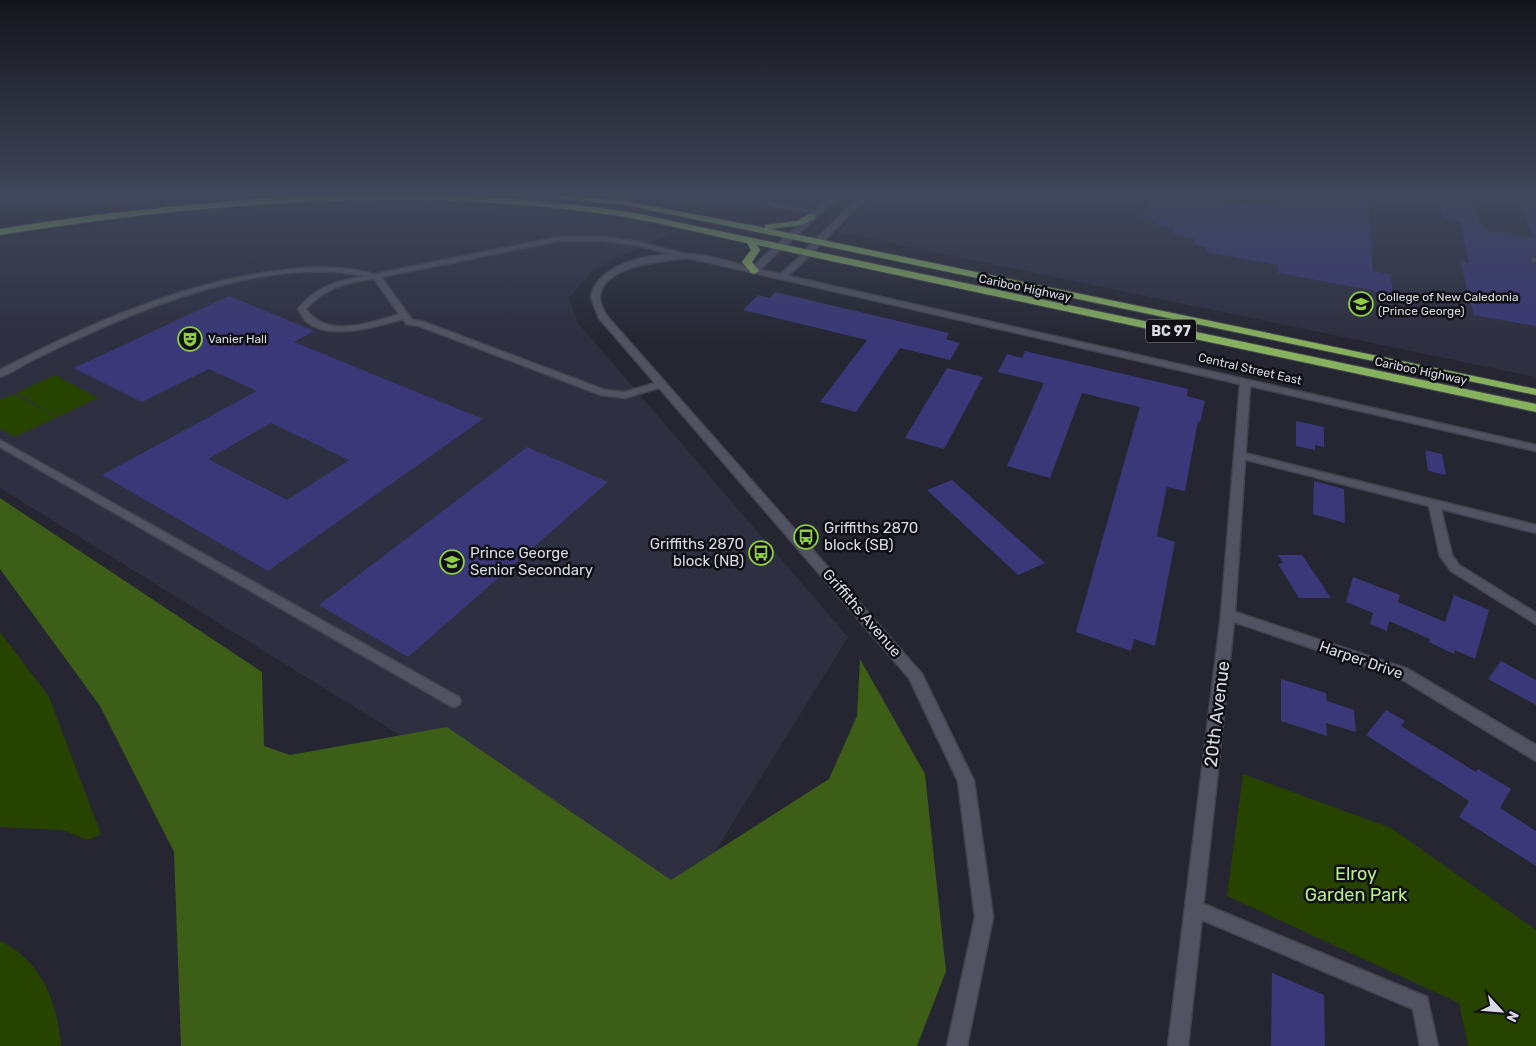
<svg xmlns="http://www.w3.org/2000/svg" width="1536" height="1046" font-family="Rubik,sans-serif">
  <rect width="100%" height="100%" fill="#252632"/>
  <g fill="#2e2f41">
    <path d="M767,195H835L822,205Z"/>
    <path d="M877,195H1536V377L838,232Z"/>
    <path d="M387,202L535,210L639,223L668,234L593,270L569,298L578,323L848,637L680,908L0,488V238L205,210Z"/>
  </g>
  <g fill="#274300">
    <path d="M55,375L98,398L58,417L16,393Z"/>
    <path d="M14,394L57,417L15,437L0,429V400Z"/>
    <path d="M0,632L49,697L101,834L88,840L62,830L0,827Z"/>
    <path d="M1243,774L1391,828L1536,930V1046H1468L1459,1003L1227,896Z"/>
    <path d="M0,941C42,961 57,1002 61,1046H0Z"/>
  </g>
  <path fill="#3d5e16" d="M0,498L262,672L264,746L290,755L447,727L671,880L829,779L857,716L860,659L925,774L946,971L917,1046H181L174,852L100,706L0,569Z"/>
  <g fill="#3a3878" fill-rule="evenodd">
    <path d="M1151,195H1180L1266,207L1267,203L1278,205L1279,195H1368L1373,271L1390,274L1393,294L1278,273V265L1206,252L1207,247L1193,244L1195,239L1172,234L1174,228L1157,225L1159,220L1142,217Z"/>
    <path d="M1516,195H1536V256L1530,258L1531,263L1536,264V326L1474,315L1460,261L1469,263L1460,222L1444,219L1439,201L1440,197L1472,202L1478,222L1483,223L1486,230L1533,238Z"/>
    <path d="M775,292L949,333L946,339L960,343L950,360L900,348L856,412L820,402L867,340L743,310L758,295L770,298Z"/>
    <path d="M229,296L314,331L294,342L483,419L268,571L102,475L257,391L209,369L142,402L74,368ZM271,423L349,460L287,500L208,459Z"/>
    <path d="M1025,351L1188,389L1187,396L1205,401L1200,422L1198,421L1185,491L1167,487L1159,525L1157,536L1175,542L1155,646L1134,639L1131,651L1076,632L1140,407L1082,393L1050,478L1007,466L1044,383L998,372L1007,354L1022,358Z"/>
    <path d="M947,368L983,377L944,449L905,438Z"/>
    <path d="M1296,421L1324,427V447L1315,445V450L1296,446Z"/>
    <path d="M527,447L608,482L408,657L319,605Z"/>
    <path d="M1425,450L1442,454L1446,475L1428,471Z"/>
    <path d="M952,480L1045,563L1018,575L927,490Z"/>
    <path d="M1314,481L1344,489L1345,523L1313,514Z"/>
    <path d="M1278,555H1302L1331,598H1299L1278,564L1283,563Z"/>
    <path d="M1353,577L1400,595L1398,602L1445,622L1454,595L1489,610L1475,659L1455,650L1454,654L1429,642L1430,639L1389,621L1387,631L1370,624L1373,613L1346,602Z"/>
    <path d="M1501,661L1536,680V705L1488,679Z"/>
    <path d="M1281,679L1326,693L1327,701L1354,710L1356,732L1326,723L1327,736L1281,721Z"/>
    <path d="M1386,710L1405,721L1401,726L1476,772L1478,769L1511,789L1500,808L1536,831V866L1459,817L1469,801L1366,735Z"/>
    <path d="M1272,973L1324,995L1325,1046H1271Z"/>
  </g>
  <g fill="none" stroke-linecap="round" stroke-linejoin="round">
    <g stroke="#43444e" stroke-width="3">
      <g id="service">
        <path d="M559,237H603L635,241L693,256L689,258L635,245L603,241H559L381,277L412,320L424,322L605,390L625,392L662,381L665,382V386L625,398L601,395L419,326L406,324L403,319C377,326 330,341 307,322C303,319 301,313 298,309C315,287 338,281 364,276C274,257 156,302 75,340C59,347 43,355 27,363C18,368 9,374 0,377V370C87,325 178,284 276,271C309,267 342,265 374,274ZM374,279L399,314C371,323 326,339 306,309C323,289 349,281 374,279Z"/>
        <rect x="1532" y="258" width="4" height="4"/>
        <path d="M0,440L459,697L461,701L459,705L454,707L449,705L0,447Z"/>
        <path d="M1240,452L1536,525V533L1441,509L1452,555L1459,565L1536,613V624L1451,571L1440,556L1429,506L1236,457L1235,455L1236,453Z"/>
        <path d="M1194,900L1427,997L1438,1046H1420L1413,1009L1188,914L1186,908L1188,902Z"/>
      </g>
    </g>
    <g stroke="#43444e" stroke-width="3">
      <g id="minor">
        <path d="M722,195H734L820,212L816,214L725,197Z"/>
        <path d="M775,246L782,248L760,270L780,274L806,252H809V256L788,276L1536,445V451L1250,386L1235,612L1408,669L1536,745V761L1398,677L1234,622L1188,1046H1168L1221,615L1240,384L689,258C667,260 601,265 600,297C599,302 604,310 606,315L922,674L974,781L993,917L967,1046H947L975,917L958,781L909,678L599,318L591,297C592,292 594,287 597,283C615,259 659,253 688,254C707,254 733,263 752,268Z"/>
      </g>
    </g>
    <g stroke="#43444e" stroke-width="3">
      <g id="tertiary">
        <path d="M832,195H840L781,250H775V246Z"/>
        <path d="M861,195H869L809,256H803V252Z"/>
      </g>
    </g>
    <g stroke="#43444e" stroke-width="2">
      <g id="trunk">
        <path d="M322,195C427,194 531,196 634,213L1536,404V412L757,245L760,250L752,262L759,271L754,274L751,273L742,262L751,250L747,243C700,233 654,221 606,214C404,186 201,203 0,235V229C107,212 214,201 322,195Z"/>
        <path d="M554,195L625,201L765,228V225L797,221L809,214H815V218L802,225L770,229L1536,389V395L791,239L625,205L557,198H554Z"/>
      </g>
    </g>
    <use href="#service" fill="#525362" fill-rule="evenodd"/>
    <use href="#minor" fill="#525362" fill-rule="evenodd"/>
    <use href="#tertiary" fill="#525362" fill-rule="evenodd"/>
    <use href="#trunk" fill="#86b25e" fill-rule="evenodd"/>
  </g>
  <linearGradient id="sky" x2="0" y2="1"><stop stop-color="#14151c"/><stop offset="0.57" stop-color="#40475a"/><stop offset="1" stop-color="#40475a" stop-opacity="0"/></linearGradient>
  <rect width="1536" height="341" fill="url(#sky)"/>
  <defs>
    <g id="university-ring" transform="scale(1.25)"><circle r="9.5" fill="#0f0f15" stroke="#8dce44" stroke-width="1.5"/><path d="M0-5L7-2L0 1L-7-2ZM-4 1L0 2.5L4 1V4Q0 6-4 4Z" fill="#8dce44"/></g>
    <g id="theatre-ring" transform="scale(1.25)"><circle r="9.5" fill="#0f0f15" stroke="#8dce44" stroke-width="1.5"/><path d="M-5-5.5Q0-4 5-5.5V0Q5 5 0 6Q-5 5-5 0ZM-3.3-2.5H-1v1.5H-3.3ZM1-2.5H3.3v1.5H1ZM-2.8 1Q0 5.5 2.8 1Z" fill="#8dce44"/></g>
    <g id="bus-ring" transform="scale(1.25)"><circle r="9.5" fill="#0f0f15" stroke="#8dce44" stroke-width="1.5"/><path d="M-5-6H5V4H4V6H2V4H-2V6H-4V4H-5ZM-3.5-4V0h7V-4ZM-3.5 1.2v1.5H-2V1.2ZM2 1.2v1.5H3.5V1.2Z" fill="#8dce44"/></g>
    <g id="school-ring" transform="scale(1.25)"><circle r="9.5" fill="#0f0f15" stroke="#8dce44" stroke-width="1.5"/><path d="M0-5L7-2L0 1L-7-2ZM-4 1L0 2.5L4 1V4Q0 6-4 4Z" fill="#8dce44"/></g>
  </defs>
  <g fill-rule="evenodd">
    <use href="#university-ring" x="1361" y="304"/>
    <use href="#theatre-ring" x="190" y="339"/>
    <use href="#bus-ring" x="806" y="537"/>
    <use href="#bus-ring" x="761" y="553"/>
    <use href="#school-ring" x="452" y="562"/>
  </g>
  <g text-anchor="middle" stroke-width="5" stroke-linejoin="round" paint-order="stroke">
    <g font-size="12" fill="#d8d9e2" stroke="#0f0f15">
      <text transform="translate(1025 288) rotate(12)" y="4">Cariboo Highway</text>
      <text transform="translate(1250 369) rotate(13)" y="4">Central Street East</text>
      <text transform="translate(1421 371) rotate(12)" y="4">Cariboo Highway</text>
    </g>
    <g font-size="12" fill="#d8d9e2" stroke="#0f0f15" text-anchor="start">
      <text x="1378" y="301">College of New Caledonia<tspan x="1378" dy="14">(Prince George)</tspan></text>
      <text x="208" y="343">Vanier Hall</text>
    </g>
    <rect fill="#0f0f15" stroke="#9c9ca4" stroke-width="1" x="1146" y="319.5" width="50" height="23" rx="4"/>
    <g font-size="14" font-weight="bold" fill="#d8d9e2">
      <text x="1171" y="336">BC 97</text>
    </g>
    <g font-size="15" fill="#d8d9e2" stroke="#0f0f15" text-anchor="start">
      <text x="824" y="533">Griffiths 2870<tspan x="824" dy="17">block (SB)</tspan></text>
      <text x="744" y="549" text-anchor="end">Griffiths 2870<tspan x="744" dy="17">block (NB)</tspan></text>
      <text x="470" y="558">Prince George<tspan x="470" dy="17">Senior Secondary</tspan></text>
    </g>
    <g font-size="15" fill="#d8d9e2" stroke="#0f0f15">
      <text transform="translate(862 613) rotate(49)" y="5">Griffiths Avenue</text>
      <text transform="translate(1361 660) rotate(19)" y="5">Harper Drive</text>
    </g>
    <g font-size="18" fill="#d8d9e2" stroke="#0f0f15">
      <text transform="translate(1217 714) rotate(-83)" y="6">20th Avenue</text>
    </g>
    <g font-size="18" fill="#b8eb8a" stroke="#0f0f15">
      <text x="1356" y="880">Elroy<tspan x="1356" dy="21">Garden Park</tspan></text>
    </g>
  </g>
  <g transform="translate(1501 1011) rotate(116)" stroke="#0f0f15" stroke-width="4" paint-order="stroke">
  <path d="M0-4L9 19L0 12L-9 19Z" fill="#d8d9e2"/>
  <text y="-8" font-size="14" font-weight="bold" text-anchor="middle" fill="#d8d9e2">N</text>
  </g>
</svg>
